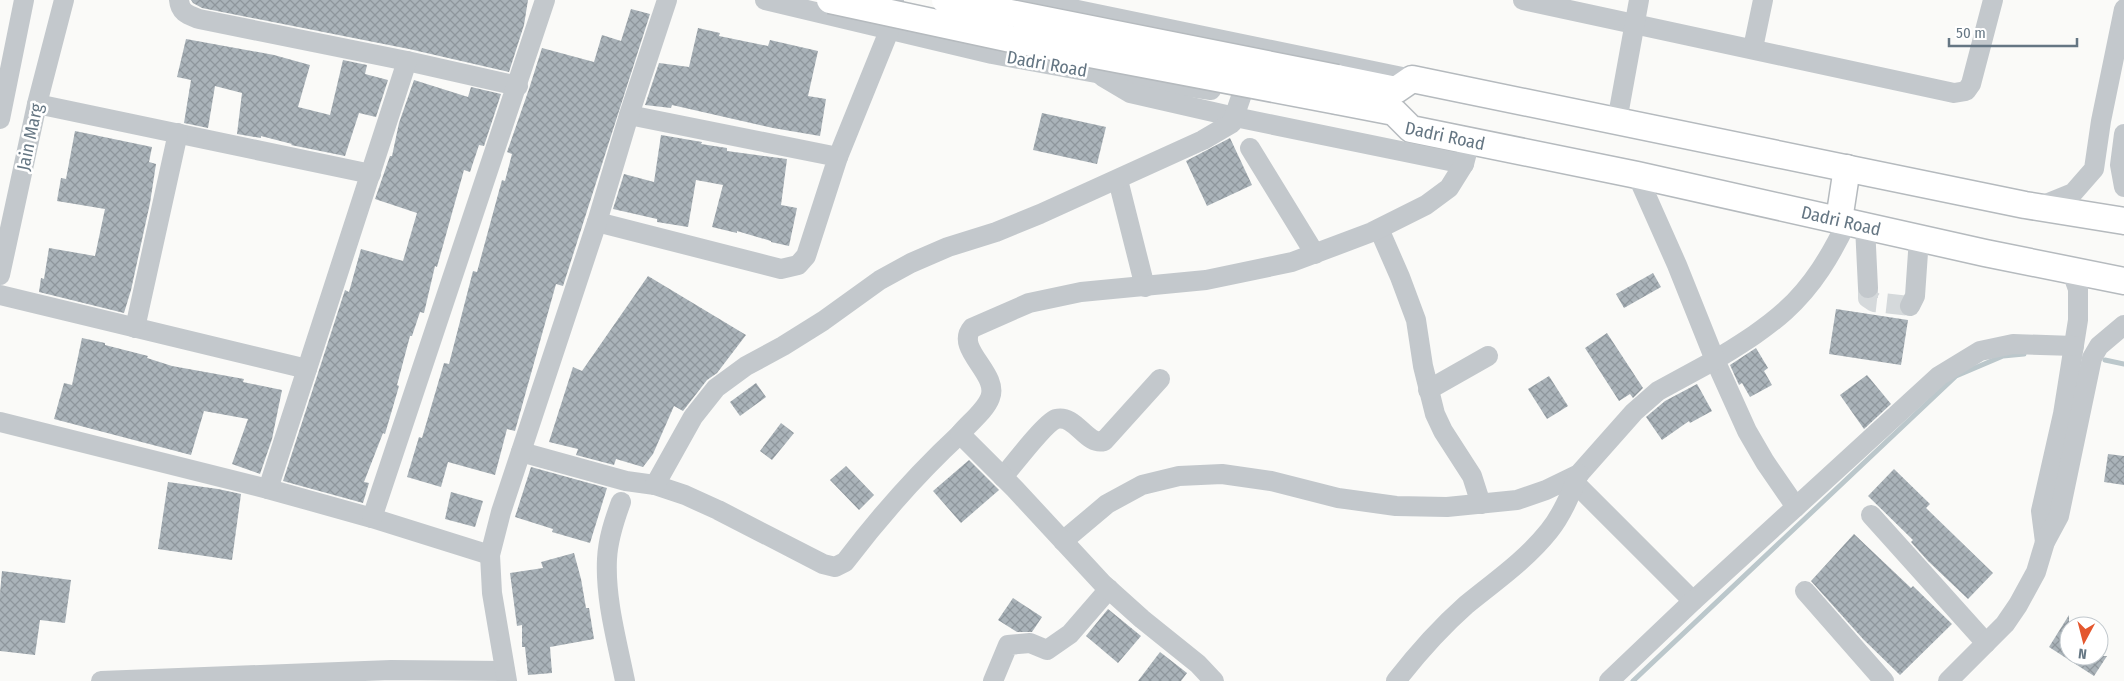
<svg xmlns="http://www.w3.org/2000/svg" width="2124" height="681" font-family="'Fira Sans Condensed',sans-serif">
  <defs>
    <pattern id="building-cross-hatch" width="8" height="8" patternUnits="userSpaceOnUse" patternTransform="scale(1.25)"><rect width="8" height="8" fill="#aab3b9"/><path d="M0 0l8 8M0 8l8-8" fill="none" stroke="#8e969c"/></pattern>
  </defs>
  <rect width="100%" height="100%" fill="#fafaf8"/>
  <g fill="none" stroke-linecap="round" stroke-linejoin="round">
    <g stroke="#bbc7cb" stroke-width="5">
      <path d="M2105,360L2124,364"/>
      <path d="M1633,681L1956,376L2003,356L2024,354"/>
    </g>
  </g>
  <g fill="url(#building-cross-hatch)">
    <path d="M191,0H528L524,25L509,72L409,49L202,8L193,3Z"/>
    <path d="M631,9L650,14L563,286L556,284L515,431L507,429L495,475L448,462L441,487L407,477L419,437L422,438L444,363L449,364L473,271L477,272L502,180L505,181L512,154L507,152L529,89L542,48L594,62L602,35L621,41Z"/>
    <path d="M698,28L720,33L719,36L768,46L770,40L818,51L808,96L826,99L820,136L773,128L672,105L671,108L645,105L659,63L689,67Z"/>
    <path d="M186,39L274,55L310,65L298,107L330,115L343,60L367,65L365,74L388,80L376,117L359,113L345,156L291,145L292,144L261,136V138L237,134L242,93L215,86L208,128L184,123L191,80L177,77Z"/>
    <path d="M414,80L468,97L471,87L501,94L484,146L479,145L470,172L464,170L437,267L435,266L424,313L420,312L412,336H410L397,385L399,386L385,434L383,433L364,482L369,483L363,503L283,481L345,290L349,292L361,249L403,261L417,213L375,199L390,156H392L399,123Z"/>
    <path d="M1042,113L1106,127L1097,164L1033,150Z"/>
    <path d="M75,131L152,147L149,162L156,164L150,203L131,290L124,313L39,292L41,278L44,279L49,248L95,256L105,209L57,201L61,178L66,179Z"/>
    <path d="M661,135L702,142L701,144L727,148V151L787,159L781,205L797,208L789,246L771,242V241L737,231V233L712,227L723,185L696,180L688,227L657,222V219L613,209L624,174L654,182Z"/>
    <path d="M1230,138L1252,185L1207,206L1186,161Z"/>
    <path d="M1653,273L1661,287L1624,308L1616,294Z"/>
    <path d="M648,276L746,335L717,373L707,380L683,411L674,406L653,454L643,467L616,459L614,465L576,455L578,449L549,442L573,367L582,371Z"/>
    <path d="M1836,309L1908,320L1901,365L1829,354Z"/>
    <path d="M1607,333L1643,388L1633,398L1630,394L1619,401L1585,348Z"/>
    <path d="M82,338L105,343V345L148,356L147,358L172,366L244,379L243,382L282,390L272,439L260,474L232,464L248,419L204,411L191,455L54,419L64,383L72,385Z"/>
    <path d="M1756,348L1768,368L1764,371L1772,385L1750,397L1742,383L1739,385L1730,365Z"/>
    <path d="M1867,375L1891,404L1864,429L1840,395Z"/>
    <path d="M1549,376L1568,406L1547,419L1528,389Z"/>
    <path d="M756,383L766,397L740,416L730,402Z"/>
    <path d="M1697,384L1712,411L1690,423L1689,421L1662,440L1646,417L1665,401Z"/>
    <path d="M781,423L794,433L772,460L760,451Z"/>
    <path d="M2108,454L2124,456V485L2104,482Z"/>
    <path d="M969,460L999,490L961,523L933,491Z"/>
    <path d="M846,466L874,495L859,510L830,480Z"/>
    <path d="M531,467L607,488L590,543L552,532L553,529L515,517Z"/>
    <path d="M1894,469L1930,504L1926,508L1993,573L1968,599L1928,561L1911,542L1913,540L1868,496Z"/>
    <path d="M168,482L218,489L241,494L232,560L158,549Z"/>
    <path d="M451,492L483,501L475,527L445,519Z"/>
    <path d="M1854,534L1911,588L1913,586L1952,624L1900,675L1863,639L1811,581Z"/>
    <path d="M574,553L581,579L586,608H589L594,639L550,647L552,673L528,675L525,647H522V625L517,626L510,573L543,568L541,562Z"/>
    <path d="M2,571L71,580L65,623L40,620L35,655L0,651V593Z"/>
    <path d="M1013,598L1042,617L1032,632H1017L998,620Z"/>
    <path d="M1108,609L1141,636L1118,663L1086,636Z"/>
    <path d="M2069,615V656H2107L2094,676L2049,647Z"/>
    <path d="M1160,652L1187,673L1181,681H1138Z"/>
  </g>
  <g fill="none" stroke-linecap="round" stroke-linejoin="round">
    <path stroke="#d5d9db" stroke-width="20" stroke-dasharray="20 10" stroke-linecap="butt" d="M1868,288V298L1874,302L1910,306"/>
    <g stroke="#b5babe" stroke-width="29">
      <g id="major">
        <path d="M1337,78L1396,90L1412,79L2025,205L2124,221"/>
        <path d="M1337,101L1394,112L1411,129L1637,175L1985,253L2124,281"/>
        <path d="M1839,220L1847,168"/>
      </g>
    </g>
    <g stroke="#c3c8cc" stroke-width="20">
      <path d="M179,0C180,13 189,15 199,19L407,61L518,86"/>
      <path d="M765,0L992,54L1096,73L1211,90"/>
      <path d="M1029,0L1412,79"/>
      <path d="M1523,0L1954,93L1966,91L1971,84L1993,0"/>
      <path d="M1753,48L1763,0"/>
      <path d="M1103,77L1130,93L1235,117L1464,164"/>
      <path d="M37,104L371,174"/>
      <path d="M0,119L24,0"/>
      <path d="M1617,121L1639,0"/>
      <path d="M2124,134L2120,165L2124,187"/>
      <path d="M1250,148L1315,254"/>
      <path d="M838,157L889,31L894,0"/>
      <path d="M1118,180L1145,287"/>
      <path d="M2037,206H2041L2073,193L2094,169L2101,121L2124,9"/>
      <path d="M597,222L781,269L798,265L806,256L838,157L629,115"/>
      <path d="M1865,226L1868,288"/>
      <path d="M1379,229L1400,277L1416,320L1423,366L1435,414L1443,431L1472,476L1481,504"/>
      <path d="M0,275L37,104L64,0"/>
      <path d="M0,295L307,369"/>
      <path d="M1910,306L1915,296L1919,238"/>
      <path d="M135,328L178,133"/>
      <path d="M1428,390L1488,356"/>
      <path d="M0,422L268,489L372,518L490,555"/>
      <path d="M521,452L626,481L655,485L685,495L718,510L823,564L835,567L845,562C880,516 918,473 960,434"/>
      <path d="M1003,477C1013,465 1045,423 1056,419C1076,414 1086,446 1104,441L1160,379"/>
      <path d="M1575,483L1693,601"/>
      <path d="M655,485L693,417L716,388L746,366L783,346L823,321L880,280L911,263L948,247L996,232L1040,214L1203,140L1232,123L1242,94"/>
      <path d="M268,489L407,61"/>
      <path d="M621,502C614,521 608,539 607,559C605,599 617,641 625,681"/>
      <path d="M1796,507L1765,462L1747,431L1715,360C1739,345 1764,330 1785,311C1813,286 1831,255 1847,222"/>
      <path d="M1871,515L1986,643"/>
      <path d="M372,518L545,0"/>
      <path d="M1063,541L1107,504L1142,485L1179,476L1222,474L1271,481L1338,498L1396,506L1447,507L1517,500L1546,490L1579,474L1634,412L1658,391L1715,360L1677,265L1637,175"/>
      <path d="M2045,542L2041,511L2063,414L2078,320V289L2074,278L2065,269"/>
      <path d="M1805,591L1884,681"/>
      <path d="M101,681L391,670L505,671"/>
      <path d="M507,681L492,593L490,555L501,512L597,222L629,115L667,0"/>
      <path d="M993,681L1008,645L1030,643L1047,650L1070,634L1109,589"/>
      <path d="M1214,681L1198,664L1142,619L1103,584L1015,489L960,434C969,423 985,411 990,398C1000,374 954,349 972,328L1029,303L1081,292L1206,280L1292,262L1372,232L1426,205L1449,188L1464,164L1470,141"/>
      <path d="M1396,681C1417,654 1440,628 1466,605C1494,582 1526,560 1549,531C1562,515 1571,493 1579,474"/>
      <path d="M1609,681L1693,601L1939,376L1980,351L2013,344L2074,346"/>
      <path d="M1948,681L2005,624L2018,605L2036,572L2045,542L2059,516L2092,358L2099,346L2124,325"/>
    </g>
    <use href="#major" stroke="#fff" stroke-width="26"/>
    <g stroke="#b5babe" stroke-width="29" stroke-linecap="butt">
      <g id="major-bridge">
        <path d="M830,0L1011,39L1337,101"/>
        <path d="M945,0L1337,78"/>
      </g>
    </g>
    <use href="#major-bridge" stroke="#fff" stroke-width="26"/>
  </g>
  <g text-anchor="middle" stroke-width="5" stroke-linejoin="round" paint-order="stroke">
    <g font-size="18" fill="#657683" stroke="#fff">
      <text transform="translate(1047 64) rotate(10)" y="6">Dadri Road</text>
      <text transform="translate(1445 136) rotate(12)" y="6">Dadri Road</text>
      <text transform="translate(30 137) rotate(-78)" y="6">Jain Marg</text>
      <text transform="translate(1841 221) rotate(13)" y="6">Dadri Road</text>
    </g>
  </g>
  <g transform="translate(2084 641) rotate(187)"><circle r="24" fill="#ffffff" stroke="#c1c8cd"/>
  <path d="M0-4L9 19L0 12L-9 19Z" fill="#e4572e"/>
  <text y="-8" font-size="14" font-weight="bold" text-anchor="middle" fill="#657683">N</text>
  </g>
  <path d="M1949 38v8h128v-8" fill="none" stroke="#657683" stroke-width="2.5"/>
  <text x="1956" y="38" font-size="15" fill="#657683" stroke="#ffffff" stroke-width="4" paint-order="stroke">50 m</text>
</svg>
